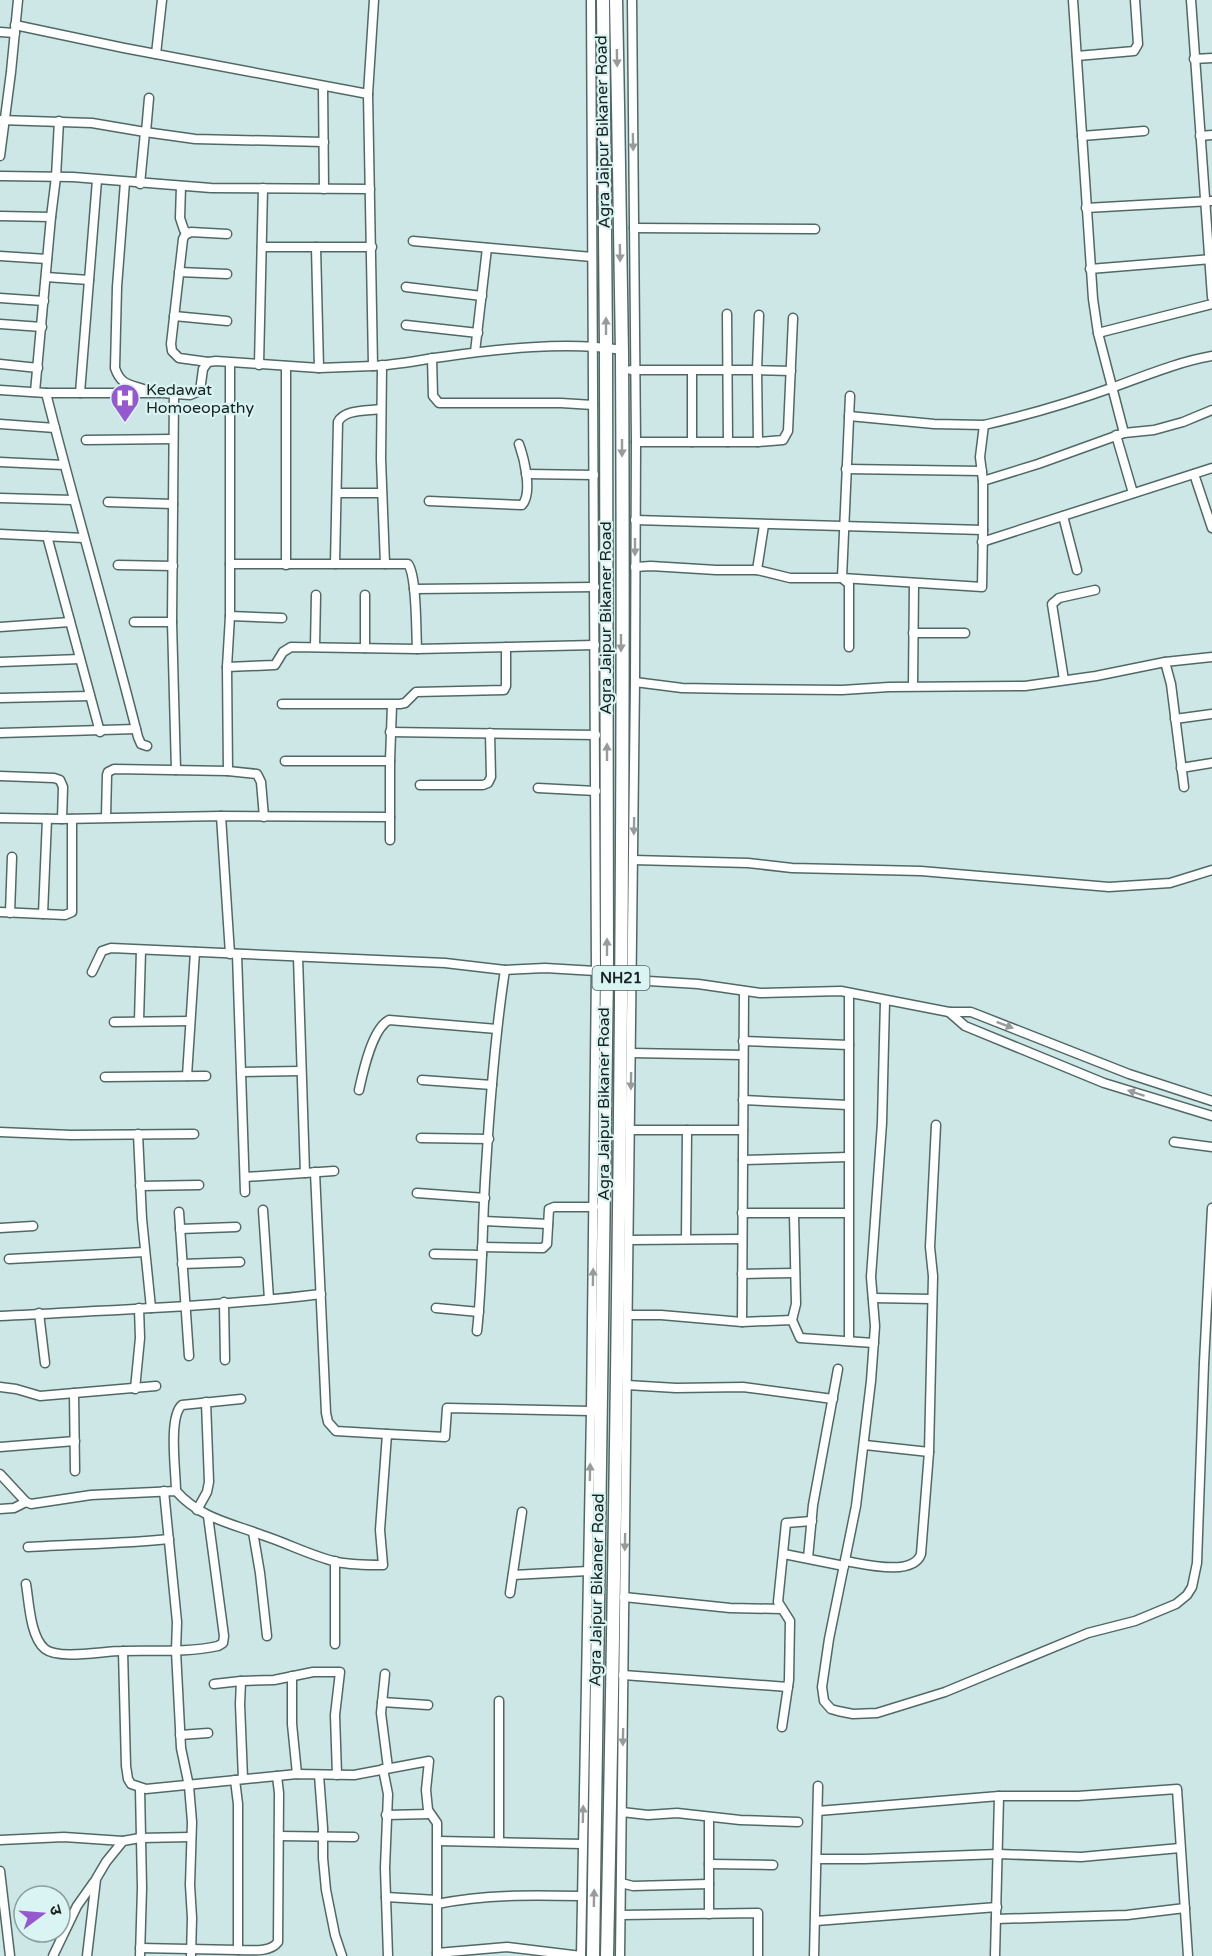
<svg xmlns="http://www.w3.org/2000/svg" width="1212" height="1956" font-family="'Varela Round','Noto Sans Devanagari',sans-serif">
  <rect width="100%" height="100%" fill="#cce7e5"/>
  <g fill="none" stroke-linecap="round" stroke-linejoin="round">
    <g stroke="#516966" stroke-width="11">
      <g id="minor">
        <path d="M374,0L368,94L373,366C396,365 419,360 442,357C498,349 566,341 622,350"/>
        <path d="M1073,0L1093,299L1098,333L1124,433"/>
        <path d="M1191,0L1212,297"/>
        <path d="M15,25L124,48L368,94"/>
        <path d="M0,32L15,33"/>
        <path d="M156,54L162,0"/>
        <path d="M1077,56L1134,51L1138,44L1135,0"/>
        <path d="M1194,59L1212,58"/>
        <path d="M323,86L324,189"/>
        <path d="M0,120L92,123L145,132L140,184"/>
        <path d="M145,132L195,139L324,142"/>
        <path d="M146,132L149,98"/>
        <path d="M1082,136L1144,131"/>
        <path d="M1200,136L1212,135"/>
        <path d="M0,156L11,72L18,0"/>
        <path d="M0,176L73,177L211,188L370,189"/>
        <path d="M125,182L117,287L115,368C121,386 130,384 146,390"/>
        <path d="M181,186L180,218L184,230L188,233"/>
        <path d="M1086,208L1211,201"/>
        <path d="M0,216L51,217"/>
        <path d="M634,228L815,229"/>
        <path d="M413,241L592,257"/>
        <path d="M262,247H372"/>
        <path d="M316,247L319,368"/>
        <path d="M0,256L47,259"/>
        <path d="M1090,269L1212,259"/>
        <path d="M179,272L227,274"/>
        <path d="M46,277L89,280"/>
        <path d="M406,287L482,296"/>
        <path d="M0,298L44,301"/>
        <path d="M727,314L728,442"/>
        <path d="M759,315L757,370L791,371"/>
        <path d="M174,316L227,321"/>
        <path d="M0,324L42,327"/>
        <path d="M406,325L478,333"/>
        <path d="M1098,333L1212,304"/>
        <path d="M475,352L487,248"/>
        <path d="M432,358L433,396L439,403H561L593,405"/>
        <path d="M208,362L179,358L172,351L171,344L183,239L185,235L191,232L227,234"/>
        <path d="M0,364L38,368"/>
        <path d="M259,365L263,188"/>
        <path d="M382,365L381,459L385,564"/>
        <path d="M286,366V565"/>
        <path d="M631,370H757L758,442H636"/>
        <path d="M0,390L46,393H162L190,395L200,391L203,369L208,362L216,361L319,368L373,366"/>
        <path d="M35,392L51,217L56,177L59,121"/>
        <path d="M46,393C75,508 109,622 138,737L141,744L147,746"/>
        <path d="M80,393L97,180"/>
        <path d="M174,394L172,622L176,770"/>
        <path d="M849,416L934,424L984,425"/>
        <path d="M0,424L55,428"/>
        <path d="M1116,435L1133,493"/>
        <path d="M86,440L173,439"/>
        <path d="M692,442V371"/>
        <path d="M758,442L783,440L788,431L793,318"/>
        <path d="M0,462L64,465"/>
        <path d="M846,469L982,471"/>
        <path d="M526,474L594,475"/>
        <path d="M1194,474L1212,528"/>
        <path d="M983,481L980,457L984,425C1028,415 1072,402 1114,387C1147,375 1178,362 1212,356"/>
        <path d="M337,493H382"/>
        <path d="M0,498L73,500"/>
        <path d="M429,501L522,505C533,493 524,458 519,444"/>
        <path d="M108,502L173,504"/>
        <path d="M1063,516L1077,570"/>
        <path d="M635,520L983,530V481L1038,464L1124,433L1154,430L1183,422L1212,410"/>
        <path d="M0,534L84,538"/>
        <path d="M47,536L100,732"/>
        <path d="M982,542L1212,468"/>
        <path d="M230,564H408C417,576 416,632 417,649"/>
        <path d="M335,564L338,422C344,409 367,411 381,409"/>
        <path d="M118,565L173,566"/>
        <path d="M635,567L651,566L716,570H757L790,578H842L982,587L983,530"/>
        <path d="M757,570L764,525"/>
        <path d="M414,589L595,587"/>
        <path d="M365,595V648"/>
        <path d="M230,616L282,618"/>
        <path d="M134,622H172"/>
        <path d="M0,627L70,622"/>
        <path d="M913,633H965"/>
        <path d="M315,647L316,595"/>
        <path d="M849,647V584L842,578L850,396"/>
        <path d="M0,662L80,659"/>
        <path d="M1165,662L1171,684L1184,787"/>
        <path d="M227,667L275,665L283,652L291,647L417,649L595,645"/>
        <path d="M1064,680L1052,604L1059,598L1095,590"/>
        <path d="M635,682L682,688L737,689L842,690L889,687L1025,686L1096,676L1165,662L1212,657"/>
        <path d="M913,686L914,583"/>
        <path d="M0,698L90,696"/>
        <path d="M282,704H400L405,703L416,692L504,690L506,686V647"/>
        <path d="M1175,719L1212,714"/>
        <path d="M390,732L596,735"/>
        <path d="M0,733L136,729"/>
        <path d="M285,761H390"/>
        <path d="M1181,768L1212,763"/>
        <path d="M228,771L227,667L230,616V363"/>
        <path d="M0,776L54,778L60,780L63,787L62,819"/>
        <path d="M420,785H483L488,783L491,777L490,733"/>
        <path d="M538,788L596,791"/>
        <path d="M221,816L230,954"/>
        <path d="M106,817L107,775L108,772L114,769L228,771L257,774L261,782L264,817"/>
        <path d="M0,818L62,819L221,816L390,817"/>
        <path d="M390,840V761L392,705"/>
        <path d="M633,860L748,863L792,868L921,871L1109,887L1170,883L1212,870"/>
        <path d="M0,912L65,915L72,912V819"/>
        <path d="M10,913L12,857"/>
        <path d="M43,914L47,819"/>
        <path d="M237,954L245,1192"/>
        <path d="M298,957L305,1173"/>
        <path d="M92,972L102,951L111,948L445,963L505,970L545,968L596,971"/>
        <path d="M632,980L698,984L760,993L841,991L949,1012H971L1129,1074L1212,1101"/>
        <path d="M885,1001L882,1123L871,1277L875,1326L871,1381L856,1506L829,1639L822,1687L824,1701L831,1709L838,1711L853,1714L877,1713L945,1692L1088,1633L1135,1621L1176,1604L1187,1595L1192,1587L1197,1563L1204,1363L1212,1208"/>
        <path d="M949,1012L965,1026L1104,1083L1212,1116"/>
        <path d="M139,1021L141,950"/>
        <path d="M114,1022L190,1021"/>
        <path d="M743,1041L849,1045"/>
        <path d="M631,1053L743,1055"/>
        <path d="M242,1072L301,1071"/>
        <path d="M187,1076L195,952"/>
        <path d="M105,1077L206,1076"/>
        <path d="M422,1080L492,1085"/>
        <path d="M359,1090C363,1072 372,1029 389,1020L497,1029"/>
        <path d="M743,1100L848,1105"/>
        <path d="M630,1130H743"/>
        <path d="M0,1132L71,1135L194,1134"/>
        <path d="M138,1134L142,1219L151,1308"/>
        <path d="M421,1138L489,1139"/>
        <path d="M1174,1142L1212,1147"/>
        <path d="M743,1160L848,1157"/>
        <path d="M315,1172L326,1413L328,1422L336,1431L387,1434"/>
        <path d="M245,1177L334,1171"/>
        <path d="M140,1186L199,1185"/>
        <path d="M417,1193L485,1198"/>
        <path d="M263,1210L269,1299"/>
        <path d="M179,1212L189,1356"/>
        <path d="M742,1213H848"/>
        <path d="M484,1221L548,1224"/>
        <path d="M0,1228L33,1226"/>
        <path d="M180,1229L236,1227"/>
        <path d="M686,1239L687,1130"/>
        <path d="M629,1240L742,1239"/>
        <path d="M482,1247L543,1248L547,1244L549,1209L554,1207H594"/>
        <path d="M434,1254L482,1255"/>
        <path d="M9,1259L145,1252"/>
        <path d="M182,1264L240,1262"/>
        <path d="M742,1274L795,1273"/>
        <path d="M873,1298L932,1299"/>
        <path d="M224,1302L225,1360"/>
        <path d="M436,1308L479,1312"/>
        <path d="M39,1313L45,1363"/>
        <path d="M628,1315H661L742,1322L792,1320L800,1338L874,1343"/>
        <path d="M0,1316C107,1310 215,1307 321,1294"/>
        <path d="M792,1320L796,1304L794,1214"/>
        <path d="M742,1322L744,991"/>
        <path d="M477,1331C483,1276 482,1221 486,1166C490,1101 495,1035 505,970"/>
        <path d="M849,1341V993"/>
        <path d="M627,1385L676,1388L743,1387L833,1399"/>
        <path d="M0,1387L16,1389L40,1396L156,1386"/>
        <path d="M135,1389L140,1338L139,1308"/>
        <path d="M74,1393L75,1471"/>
        <path d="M865,1445L929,1452"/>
        <path d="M0,1447L75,1441"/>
        <path d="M0,1474L26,1502L31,1504L91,1495L176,1491C200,1518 230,1523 262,1535C287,1543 311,1556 337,1562C352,1565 368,1565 383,1565L380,1530L387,1434L445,1437L447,1408L591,1411"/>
        <path d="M164,1491L177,1622L176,1651L181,1748L189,1786L192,1822L190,1885L192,1918L191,1956"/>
        <path d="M176,1491C176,1472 168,1417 182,1405L241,1399"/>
        <path d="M0,1509L14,1508L26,1502"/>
        <path d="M197,1510L207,1492L209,1482L206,1402"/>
        <path d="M253,1532L260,1573L267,1636"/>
        <path d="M28,1547C75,1544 122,1544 169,1539"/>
        <path d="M784,1554L844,1566"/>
        <path d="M808,1558L813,1505L838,1369"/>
        <path d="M845,1561C864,1564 913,1577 921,1554L929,1452L933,1276L930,1247L936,1125"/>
        <path d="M513,1575L588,1571"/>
        <path d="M26,1584C29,1601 30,1637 45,1649C59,1660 103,1651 122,1651C154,1650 186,1653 218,1646L223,1643L224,1636L208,1516"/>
        <path d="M510,1593L522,1512"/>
        <path d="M624,1597L730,1608L782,1609"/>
        <path d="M335,1644V1561"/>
        <path d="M123,1651L126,1766L128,1779L131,1784L146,1789L297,1774L354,1775L429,1761L426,1790L428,1810L437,1823V1956"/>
        <path d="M385,1674L381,1713L388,1768"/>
        <path d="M623,1675L788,1687"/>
        <path d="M292,1676V1724L297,1774"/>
        <path d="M241,1681L240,1704L243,1779"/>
        <path d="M214,1684L241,1681L274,1680L313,1672H340L335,1715L337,1775"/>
        <path d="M382,1702L428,1705"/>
        <path d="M782,1727L789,1680L790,1621L778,1602L786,1523L812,1521"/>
        <path d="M180,1735L208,1733"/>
        <path d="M383,1769L388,1794L385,1868L388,1956"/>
        <path d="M319,1775L323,1828V1858L326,1890L335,1935L342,1956"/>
        <path d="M818,1811L999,1796H1078L1177,1789L1188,1956"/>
        <path d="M622,1812L648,1815L677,1813L740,1820L798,1822"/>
        <path d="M386,1815L430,1814"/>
        <path d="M709,1817V1914"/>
        <path d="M279,1836L354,1837"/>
        <path d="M0,1840L64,1837L123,1841"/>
        <path d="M438,1841L583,1844"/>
        <path d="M499,1842V1701"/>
        <path d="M818,1859H865L999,1854L1081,1857L1180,1848"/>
        <path d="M709,1864L773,1865"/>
        <path d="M0,1871L10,1956"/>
        <path d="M621,1883L633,1886L709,1884"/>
        <path d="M386,1897L437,1900"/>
        <path d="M437,1904C485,1894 533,1895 582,1896"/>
        <path d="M621,1915L758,1913V1956"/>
        <path d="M996,1919L1127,1915L1185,1908"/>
        <path d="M816,1921L997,1907"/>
        <path d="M140,1948L238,1950V1804L235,1780"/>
        <path d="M238,1950C250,1950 270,1953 278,1942L279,1793L277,1776"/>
        <path d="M437,1953L507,1947L581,1956"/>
        <path d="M53,1956L77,1906L94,1882"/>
        <path d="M87,1956L96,1879L106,1862L123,1841L140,1838L191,1837"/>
        <path d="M140,1956L142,1888L140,1788"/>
        <path d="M581,1956L591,1411L596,971L591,0"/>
        <path d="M620,1956L635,682L636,442L632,0"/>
        <path d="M814,1956L818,1786"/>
        <path d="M995,1956L999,1796"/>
      </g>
    </g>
    <g stroke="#516966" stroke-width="15">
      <g id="highway">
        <path d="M593,1956L607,972L606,348L603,0"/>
        <path d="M607,1956C618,1422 625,888 622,354C621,236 618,118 616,0"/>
      </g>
    </g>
    <use href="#minor" stroke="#fff" stroke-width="8"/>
    <use href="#highway" stroke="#fff" stroke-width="12"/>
  </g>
  <defs><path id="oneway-solid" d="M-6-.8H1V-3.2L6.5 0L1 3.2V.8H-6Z" transform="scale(1.5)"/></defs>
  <g fill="#979c9b">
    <use href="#oneway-solid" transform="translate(617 58) rotate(89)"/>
    <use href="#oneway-solid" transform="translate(633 142) rotate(89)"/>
    <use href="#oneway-solid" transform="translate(620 253) rotate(89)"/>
    <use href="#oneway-solid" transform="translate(606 326) rotate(-90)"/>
    <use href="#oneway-solid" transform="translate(622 448) rotate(90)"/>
    <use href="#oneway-solid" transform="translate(635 547) rotate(90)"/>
    <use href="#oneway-solid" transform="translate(621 643) rotate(90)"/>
    <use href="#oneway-solid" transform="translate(607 752) rotate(-90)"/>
    <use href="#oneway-solid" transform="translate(634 826) rotate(91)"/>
    <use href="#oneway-solid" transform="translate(607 947) rotate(-90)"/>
    <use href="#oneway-solid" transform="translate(1005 1025) rotate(21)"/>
    <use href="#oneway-solid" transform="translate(631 1081) rotate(91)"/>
    <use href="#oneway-solid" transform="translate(1136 1093) rotate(-162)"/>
    <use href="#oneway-solid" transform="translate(593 1277) rotate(-89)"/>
    <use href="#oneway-solid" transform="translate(590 1472) rotate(-89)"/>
    <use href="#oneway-solid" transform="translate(625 1542) rotate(91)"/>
    <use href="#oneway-solid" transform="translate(623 1737) rotate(91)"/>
    <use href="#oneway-solid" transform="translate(583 1814) rotate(-89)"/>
    <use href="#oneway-solid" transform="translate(594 1898) rotate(-89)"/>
  </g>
  <defs>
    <g id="hospital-pin" transform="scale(1.5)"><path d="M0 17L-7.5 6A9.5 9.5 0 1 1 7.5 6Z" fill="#9558cf" stroke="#d9f4f2"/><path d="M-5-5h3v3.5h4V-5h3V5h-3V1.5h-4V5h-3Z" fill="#fff"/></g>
  </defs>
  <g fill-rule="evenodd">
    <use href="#hospital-pin" x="125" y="398"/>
  </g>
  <g text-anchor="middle" stroke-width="4.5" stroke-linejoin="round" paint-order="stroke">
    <rect fill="#d9f4f2" stroke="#526160" stroke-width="1.5" x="592.5" y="966" width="57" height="24" rx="4.5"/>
    <g font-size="15" font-weight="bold" fill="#182221">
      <text x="621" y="983">NH21</text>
    </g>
    <g font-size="16" fill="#182221" stroke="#d9f4f2">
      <text transform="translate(602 132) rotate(-91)" y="6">Agra Jaipur Bikaner Road</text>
      <text transform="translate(605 618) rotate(-90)" y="6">Agra Jaipur Bikaner Road</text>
      <text transform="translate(603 1104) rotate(-90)" y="6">Agra Jaipur Bikaner Road</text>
      <text transform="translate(596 1590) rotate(-89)" y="6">Agra Jaipur Bikaner Road</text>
    </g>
    <g font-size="16" fill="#182221" stroke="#d9f4f2" text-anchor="start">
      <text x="146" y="395">Kedawat<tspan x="146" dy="18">Homoeopathy</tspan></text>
    </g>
  </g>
  <g transform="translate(42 1914) rotate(74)"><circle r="28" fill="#d9f4f2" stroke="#8ca09e" stroke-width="1.5"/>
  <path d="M0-4.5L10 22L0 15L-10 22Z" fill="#9558cf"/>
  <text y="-9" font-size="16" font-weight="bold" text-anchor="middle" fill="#182221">उ</text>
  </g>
</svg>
